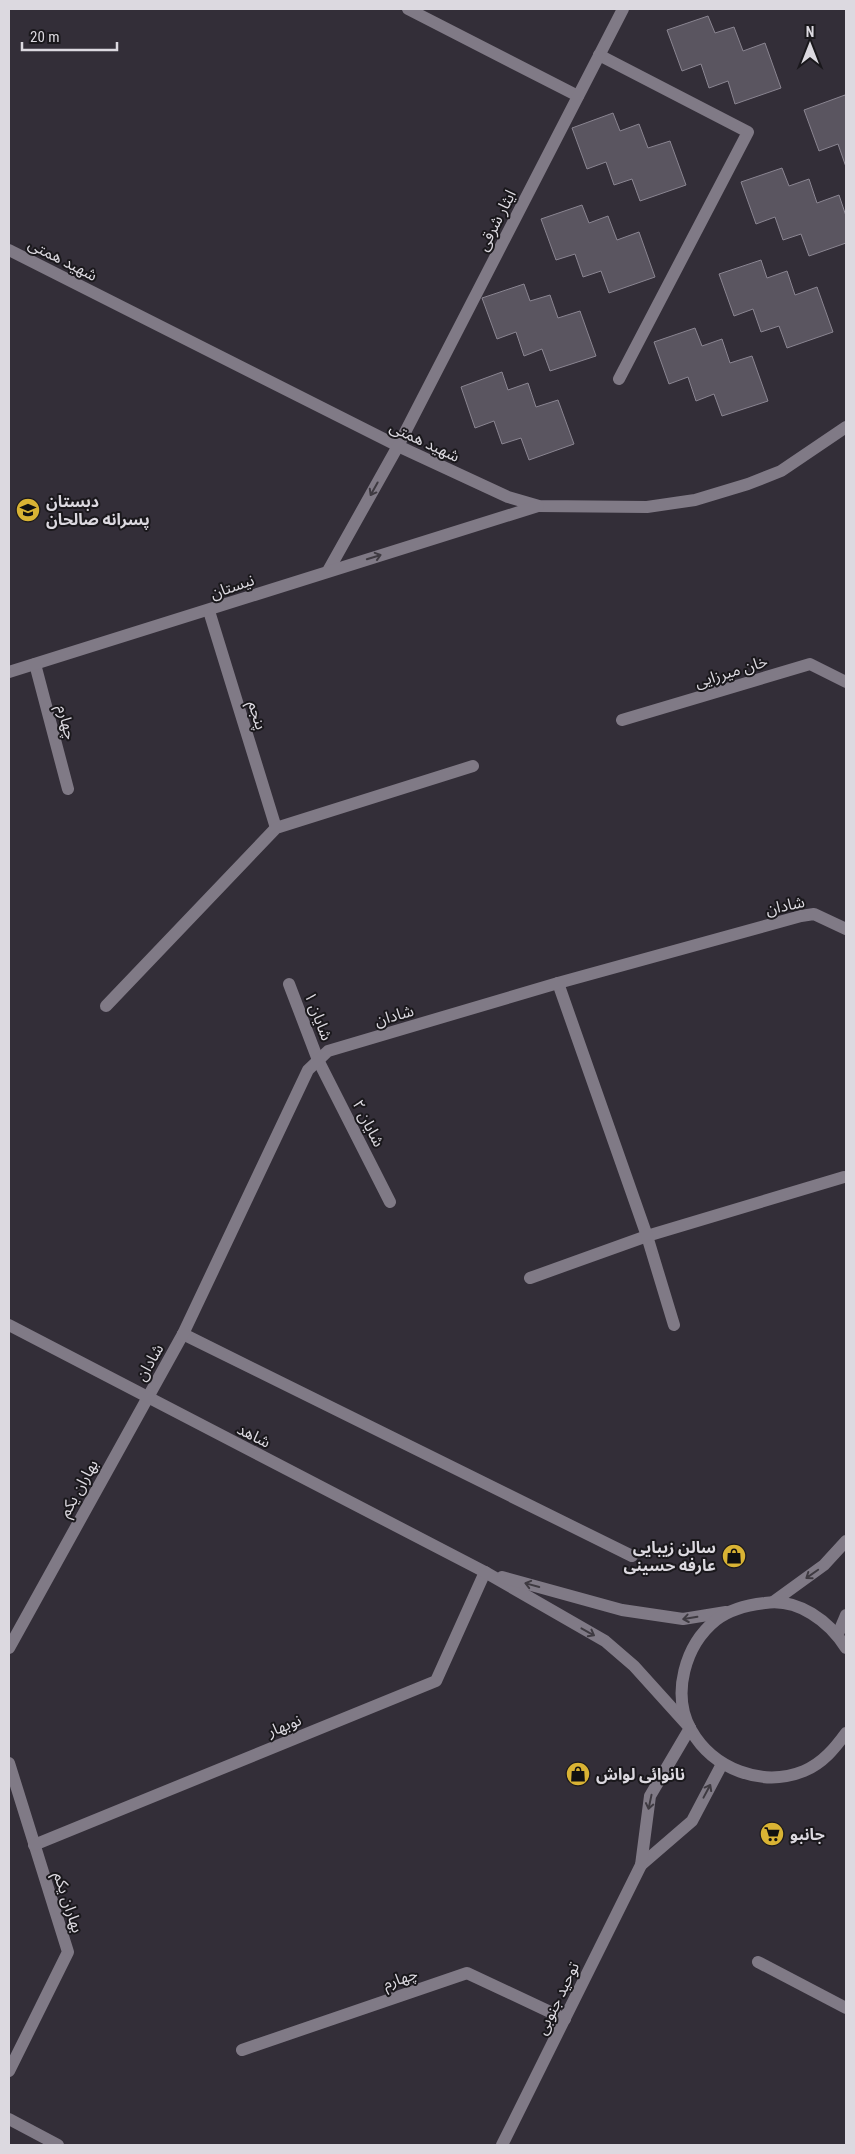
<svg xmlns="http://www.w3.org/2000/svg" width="855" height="2154" font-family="'Roboto Condensed','Noto Sans Arabic',sans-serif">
  <rect width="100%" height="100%" fill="#332e38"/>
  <g fill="#5a5560" stroke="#8a8591">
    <path d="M708,16L715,33L734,27L743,51L765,43L781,88L735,104L728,81L709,88L701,64L682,71L667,30Z"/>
    <path d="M845,95L846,98V167L838,144L819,151L804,110Z"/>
    <path d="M613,113L620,131L639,124L648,148L670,141L686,185L640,201L632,179L614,185L606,162L587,169L572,128Z"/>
    <path d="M782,168L789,186L809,179L817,203L839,195L846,216V243L809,256L801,234L783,240L775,217L756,224L741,182Z"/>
    <path d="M582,205L589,223L608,216L617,240L639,232L655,277L609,293L601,271L583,277L575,254L556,260L541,219Z"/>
    <path d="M761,260L767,278L787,271L795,295L817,287L833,332L787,348L779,326L761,332L753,309L734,316L719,274Z"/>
    <path d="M524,284L530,301L550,295L558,318L580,311L596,356L550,371L542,349L524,356L516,332L497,339L482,298Z"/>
    <path d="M695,328L702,346L722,339L730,363L752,356L768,401L722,416L714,394L696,401L688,377L669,384L654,342Z"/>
    <path d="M502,372L508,390L528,383L536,407L558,400L574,444L529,460L521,438L502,444L494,421L475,428L461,387Z"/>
  </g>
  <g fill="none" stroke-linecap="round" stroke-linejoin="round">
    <g stroke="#807a86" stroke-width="12">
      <path d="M35,664L68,789"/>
      <path d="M289,984L318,1060L390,1202"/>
      <path d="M530,1278L647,1236L844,1177"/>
      <path d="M183,1334L632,1556"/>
      <path d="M758,1962L846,2008"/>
    </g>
    <g stroke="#807a86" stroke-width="12">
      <path d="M408,9L578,96"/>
      <path d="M599,55L748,132L619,379"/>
      <path d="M398,446L623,9"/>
      <path d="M209,611L276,828"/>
      <path d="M622,720L810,664L846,682"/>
      <path d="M558,983L647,1236L674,1325"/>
      <path d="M106,1006L276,828L473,766"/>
      <path d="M9,1648L183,1334L308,1070L328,1051L558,983L801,916L814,914L846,929"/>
      <path d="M9,1763L68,1952L9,2071"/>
      <path d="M34,1845L436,1681L485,1572"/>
      <path d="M242,2050L467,1973L565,2019"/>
      <path d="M9,2119L58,2145"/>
    </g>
    <g stroke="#807a86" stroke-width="12">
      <path d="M9,250L398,446L508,497L539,506L647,507L695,500L748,484L781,471L846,427"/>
      <path d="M328,571L398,446"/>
      <path d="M9,672L538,506"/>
      <path d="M773,1602L824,1565L846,1541"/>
      <path d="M838,1634L846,1615"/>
      <path d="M641,1865L692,1821L722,1764"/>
      <path d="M502,2145L641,1865L650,1796L690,1728"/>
    </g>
    <g stroke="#807a86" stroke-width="12">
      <path d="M9,1325L485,1572L605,1641L634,1666L690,1728"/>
      <path d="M502,1577L622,1610L683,1619L726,1612"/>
      <path d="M846,1648C829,1621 798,1598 765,1603C747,1605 730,1609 716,1620C685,1645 671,1694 691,1730C713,1769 762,1788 804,1771C823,1763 835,1748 846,1733"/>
    </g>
  </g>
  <defs><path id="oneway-shaft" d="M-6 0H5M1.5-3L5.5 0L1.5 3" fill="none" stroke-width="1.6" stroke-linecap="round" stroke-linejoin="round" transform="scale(1.25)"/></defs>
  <g stroke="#3e3a41">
    <use href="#oneway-shaft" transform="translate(374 489) rotate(119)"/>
    <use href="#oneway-shaft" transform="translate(374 557) rotate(-17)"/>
    <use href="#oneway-shaft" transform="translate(812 1574) rotate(145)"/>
    <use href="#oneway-shaft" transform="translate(532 1585) rotate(-165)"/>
    <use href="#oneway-shaft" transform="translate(690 1618) rotate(171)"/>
    <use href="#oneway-shaft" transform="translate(588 1632) rotate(29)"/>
    <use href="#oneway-shaft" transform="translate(707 1791) rotate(-62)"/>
    <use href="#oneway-shaft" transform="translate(650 1802) rotate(102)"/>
  </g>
  <defs>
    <g id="school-disc" transform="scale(1.25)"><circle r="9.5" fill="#d9b334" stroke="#1a181c"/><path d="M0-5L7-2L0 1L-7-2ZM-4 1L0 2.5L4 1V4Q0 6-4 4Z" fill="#111"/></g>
    <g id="shop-disc" transform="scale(1.25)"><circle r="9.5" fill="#d9b334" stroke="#1a181c"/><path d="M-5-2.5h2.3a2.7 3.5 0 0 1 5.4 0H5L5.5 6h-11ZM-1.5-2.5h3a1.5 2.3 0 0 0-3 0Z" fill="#111"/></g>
    <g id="supermarket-disc" transform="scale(1.25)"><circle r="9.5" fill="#d9b334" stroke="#1a181c"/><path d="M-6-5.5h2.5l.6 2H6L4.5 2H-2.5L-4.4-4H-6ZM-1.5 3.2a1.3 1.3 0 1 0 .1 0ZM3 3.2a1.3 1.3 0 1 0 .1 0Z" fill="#111"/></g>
  </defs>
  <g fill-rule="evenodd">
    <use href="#school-disc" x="28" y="510"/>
    <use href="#shop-disc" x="734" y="1556"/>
    <use href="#shop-disc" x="578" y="1774"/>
    <use href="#supermarket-disc" x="772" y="1834"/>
  </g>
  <g text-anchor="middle" stroke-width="4" stroke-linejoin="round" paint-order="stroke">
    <g font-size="16" fill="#dcd9e0" stroke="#1a181c">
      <text transform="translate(496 220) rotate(-63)" y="6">ایثار شرقی</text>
      <text transform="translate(63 259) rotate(27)" y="6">شهید همتی</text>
      <text transform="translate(425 441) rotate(25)" y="6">شهید همتی</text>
      <text transform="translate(232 586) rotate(-19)" y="6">نيستان</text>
      <text transform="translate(731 671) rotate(-17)" y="6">خان میرزایی</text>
      <text transform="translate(258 715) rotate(73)" y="6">پنجم</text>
      <text transform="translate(67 722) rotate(75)" y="6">چهارم</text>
      <text transform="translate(785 905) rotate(-12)" y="6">شادان</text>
      <text transform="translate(394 1015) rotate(-16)" y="6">شادان</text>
      <text transform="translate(319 1016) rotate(69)" y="6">شایان ۱</text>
      <text transform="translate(369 1123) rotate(63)" y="6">شایان ۲</text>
      <text transform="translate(149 1362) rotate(-60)" y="6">شادان</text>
      <text transform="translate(254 1435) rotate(27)" y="6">شاهد</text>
      <text transform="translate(78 1488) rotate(-61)" y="6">بهاران یکم</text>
      <text transform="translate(284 1725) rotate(-22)" y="6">نوبهار</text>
      <text transform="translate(69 1902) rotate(72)" y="6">بهاران یکم</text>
      <text transform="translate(400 1978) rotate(-19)" y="6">چهارم</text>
      <text transform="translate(557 1998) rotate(-64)" y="6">توحید جنوبی</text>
    </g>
    <g font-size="16" font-weight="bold" fill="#dcd9e0" stroke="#1a181c" text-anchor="start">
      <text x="46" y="507">دبستان<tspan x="46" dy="18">پسرانه صالحان</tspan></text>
      <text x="716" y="1553" text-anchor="end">سالن زیبایی<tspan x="716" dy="18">عارفه حسینی</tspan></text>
      <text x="596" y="1780">نانوائی لواش</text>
      <text x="790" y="1840">جانبو</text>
    </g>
  </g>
  <rect width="855" height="2154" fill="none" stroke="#dcd9e0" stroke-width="20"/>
  <g transform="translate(810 45)" stroke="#1a181c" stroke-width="4" paint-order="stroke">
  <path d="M0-4L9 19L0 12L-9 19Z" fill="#dcd9e0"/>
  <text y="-8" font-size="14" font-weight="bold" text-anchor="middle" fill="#dcd9e0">N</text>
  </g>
  <path d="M22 42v8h95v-8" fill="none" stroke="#dcd9e0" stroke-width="2.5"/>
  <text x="30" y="42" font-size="15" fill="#dcd9e0" stroke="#1a181c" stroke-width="4" paint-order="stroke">20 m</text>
</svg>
